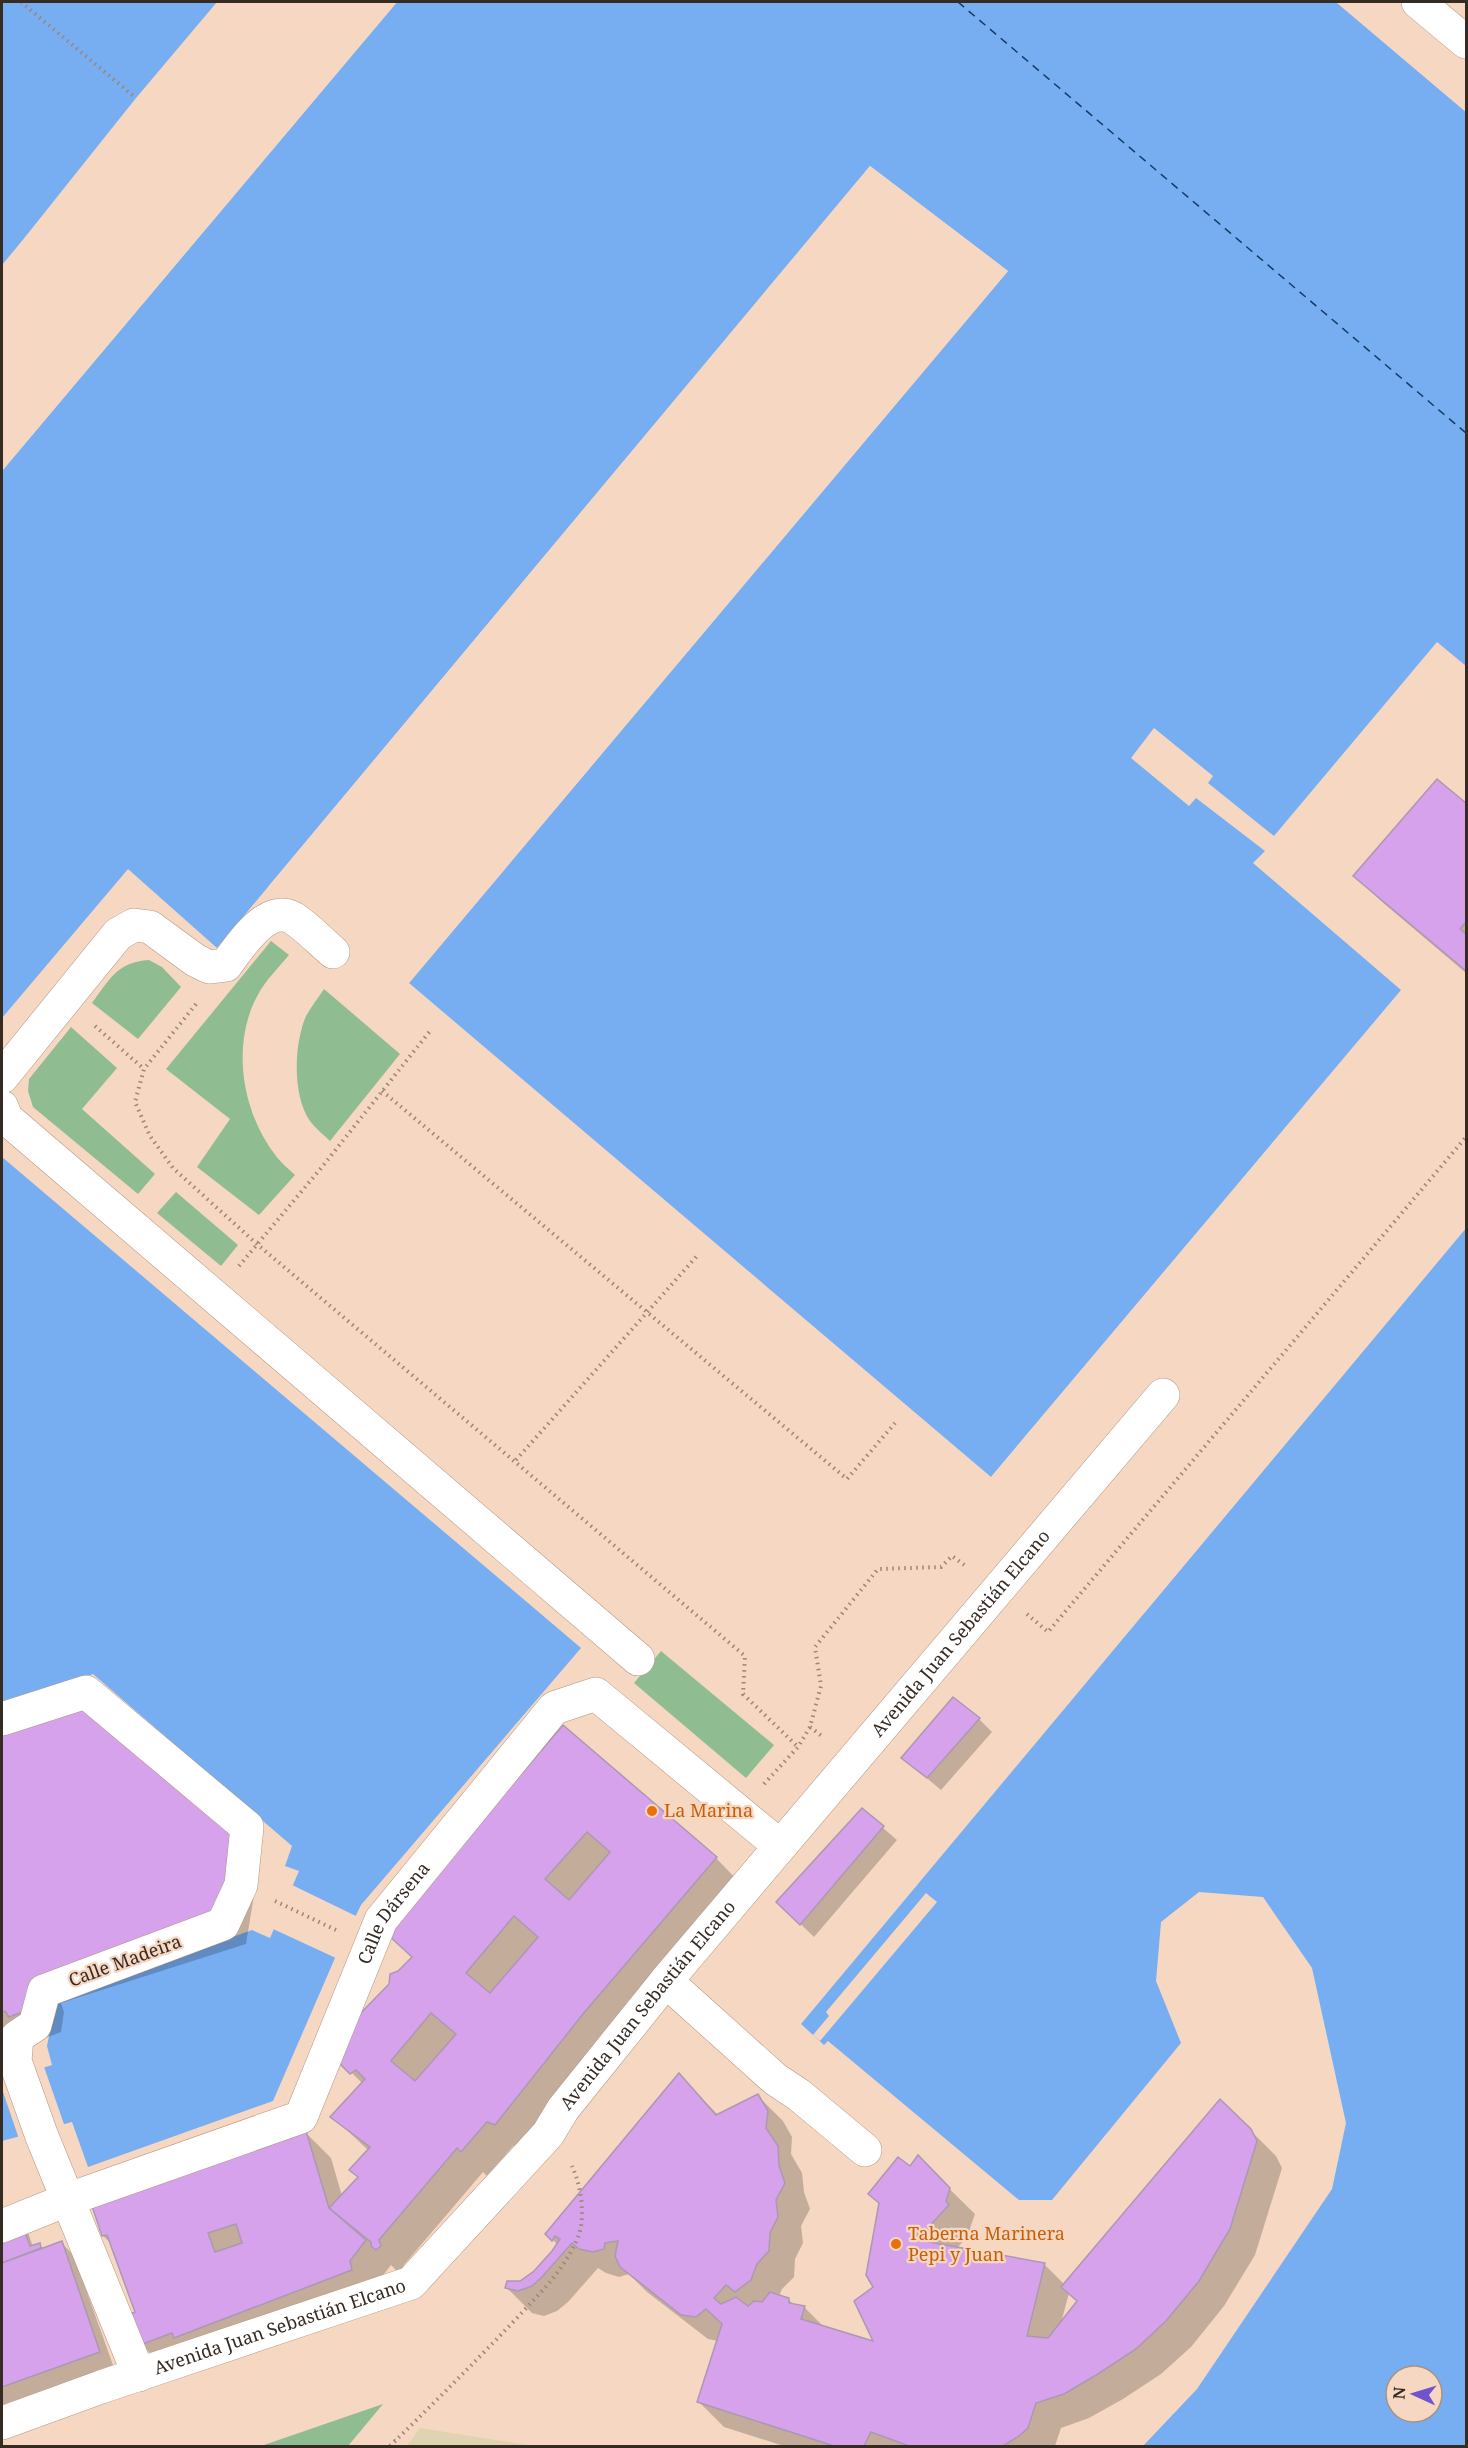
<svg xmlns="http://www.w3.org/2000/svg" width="1468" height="2448" font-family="'Noto Serif',serif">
  <rect width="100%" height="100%" fill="#f6d7c2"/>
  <g fill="#8fbd91">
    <path d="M271,941L289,955C279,967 268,978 260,991C230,1041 241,1111 276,1156C281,1163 289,1169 295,1175L259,1215L197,1167L230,1119L166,1069Z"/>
    <path d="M149,960L162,967L181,987L138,1039L92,1003C110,979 117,962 149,960Z"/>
    <path d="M324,989L400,1054L330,1141C324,1135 315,1128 310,1121C292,1095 294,1044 306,1016C311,1007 318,998 324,989Z"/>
    <path d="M71,1027L117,1068L82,1109L155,1174L138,1194L33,1107L28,1091L29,1079Z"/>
    <path d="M176,1192L238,1245L221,1266L157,1213Z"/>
    <path d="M661,1651L774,1745L746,1778L634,1683Z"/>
    <path d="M383,2404L348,2446H261Z"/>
  </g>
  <path fill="#ded5b0" d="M420,2428L534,2446H407Z"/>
  <g fill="#77aef2" fill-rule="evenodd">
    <path d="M2,2H217L136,98L2,266Z"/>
    <path d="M397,2H1336L1466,112V666L1437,642L1274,836L1208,783L1213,776L1154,728L1131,758L1189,806L1196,798L1265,851L1253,863L1401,990L991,1477L409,983L1008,271L870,166L217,948L128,869L2,1018V471Z"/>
    <path d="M2,1157L581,1648L361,1905L335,1958L273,2101L88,2167L72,2122L2,2141V2081L52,2065L47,2046L56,2001L252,1930L270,1938L299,1871L285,1866L292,1846L93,1674L2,1708Z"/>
    <path d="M1466,1228V2446H1143L1197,2389L1332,2189L1346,2123L1312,1968L1263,1897L1199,1892L1161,1922L1156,1981L1181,2043L1052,2200H1019L828,2041L824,2045L801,2024ZM1396,2376H1432V2412H1396Z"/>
  </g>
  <g fill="#f6d7c2">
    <path d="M393,2H397L2,471V466Z"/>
    <path d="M1336,2H1341L1427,74L1466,108V112Z"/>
    <path d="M96,153L4,268L2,269V265Z"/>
    <path d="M870,166L1008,271L409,983L407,982L1004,271L871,170L270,889L268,887Z"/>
    <path d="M1319,1088L1321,1090L993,1479L991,1477Z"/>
    <path d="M1466,1225V1228L1145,1612L1143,1610Z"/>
    <path d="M290,1884L358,1917L338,1959L271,1928Z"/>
    <path d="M926,1893L937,1902L820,2041L813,2035L829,2016L826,2012Z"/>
    <path d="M43,2064L65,2127L19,2139L2,2089V2077Z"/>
  </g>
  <g fill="#0003" fill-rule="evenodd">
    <path d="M1437,781L1466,805V973L1381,901L1355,876Z"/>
    <path d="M979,1719L992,1732L941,1790L903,1758Z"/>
    <path d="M564,1728L716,1858L741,1884L520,2149L513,2146L487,2176L483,2172L403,2266L406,2272L400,2274L391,2265L374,2287L167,2370L142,2345L136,2313L112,2244L103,2236L306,2133L331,2158L342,2196L359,2178L369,2151L333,2117L363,2084L334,2055L398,1973L414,1958Z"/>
    <path d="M2,1730L235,1827L261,1853L246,1944L61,2003L64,2012L61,2032L35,2042L2,2048Z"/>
    <path d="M862,1810L897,1840L814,1937L778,1902Z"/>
    <path d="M679,2075L718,2115L758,2096L783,2121L792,2137L791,2154L802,2173L804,2192L810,2209L801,2226L803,2243L795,2259L794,2277L782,2289L779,2296L788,2299L794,2305L804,2307L825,2328L875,2343V2288L911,2168L918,2158L975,2214L970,2228L973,2231L957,2248L1044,2264L1065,2285L1221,2101L1276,2156L1282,2168L1255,2255L1224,2306L1191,2347L1161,2374L1123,2399L1089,2418L1061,2428L1055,2446H784L724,2427L699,2402L718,2341L708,2339L647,2292L629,2274L619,2277L606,2273L598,2268L568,2302L557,2311L544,2316L532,2313L507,2288L521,2282L535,2272L558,2245L547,2234ZM1069,2293L1078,2302L1061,2323Z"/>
    <path d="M28,2232L33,2247L39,2244L44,2249L61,2242L74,2256L113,2365L2,2405V2233Z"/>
  </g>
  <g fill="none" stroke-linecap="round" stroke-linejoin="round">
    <path stroke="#153b66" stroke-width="1.5" stroke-dasharray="8 6" stroke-linecap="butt" d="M958,2L1466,433"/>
  </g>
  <g fill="#d5a2eb" stroke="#ab98b3" stroke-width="1.5" fill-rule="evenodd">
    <path d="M1437,779L1466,803V922L1460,929L1466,934V971L1353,876Z"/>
    <path d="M953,1697L980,1718L927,1778L901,1758Z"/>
    <path d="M77,1701L236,1826L221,1919L36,2007L9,2017L5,2011L2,2013V1728Z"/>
    <path d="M563,1725L717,1857L583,2014L495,2125L487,2122L461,2152L457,2148L379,2240L381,2246L376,2250L371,2246V2242L329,2208L358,2177L349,2170L370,2147L330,2117L365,2079L356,2070L350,2074L332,2056L352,2022L389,1984L390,1974L398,1971L412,1957L386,1933ZM587,1832L610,1852L569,1900L545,1879ZM514,1916L538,1937L490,1993L466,1973ZM431,2013L456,2034L415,2081L391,2061Z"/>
    <path d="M862,1808L884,1826L800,1925L776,1902Z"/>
    <path d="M679,2073L716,2115L758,2094L768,2111L766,2128L778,2146L779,2165L785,2183L776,2200L778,2217L770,2233L769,2251L757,2264L751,2280L735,2292L726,2285L714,2298L721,2304L736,2297L748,2306L754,2301L762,2302L770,2292L789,2298V2303L805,2306L801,2319L873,2341L854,2301L873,2287L866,2275L879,2203L868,2194L898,2157L910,2166L918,2155L950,2188L946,2201L949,2205L924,2232L918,2226L912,2230L918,2236L929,2242L1045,2263L1027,2336L1048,2338L1077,2301L1061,2287L1220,2099L1251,2129L1257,2141L1230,2229L1199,2281L1166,2321L1136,2349L1098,2374L1064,2394L1036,2403L1028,2428L1019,2436L1003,2446H909L871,2432L864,2446H834L697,2402L722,2324L706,2309L696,2317L681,2315L620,2267L615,2256L618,2241L605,2243L604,2249L593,2252L579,2249L572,2243L542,2277L532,2286L518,2291L505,2288L507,2281H520L534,2271L552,2251L560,2239L555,2236L552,2241L545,2234Z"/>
    <path d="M306,2131L329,2208L366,2240L350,2261L352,2270L174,2338L172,2333L140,2345L130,2314L135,2312L107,2235L102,2236L92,2206ZM236,2224L242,2243L215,2252L208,2233Z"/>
    <path d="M22,2224L30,2246L40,2243L41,2248L2,2263V2232Z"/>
    <path d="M62,2241L100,2352L2,2387V2263Z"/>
  </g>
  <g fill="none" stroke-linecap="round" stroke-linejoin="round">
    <g stroke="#b39682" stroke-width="34">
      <g id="minor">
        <path d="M1418,2L1466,42"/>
        <path d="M2,1077L118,934L134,925L150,927L195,960L209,967L226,965C239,947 267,903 293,918C307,927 320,941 333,952"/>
        <path d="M2,1107L6,1118L638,1659"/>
        <path d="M2,1719L86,1692L247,1827L241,1885L223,1924L44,1991L35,2025L17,2037L15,2061L41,2134L139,2375"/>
        <path d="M666,1981L775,2079L799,2095L865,2150"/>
        <path id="s1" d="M2,2226L69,2199L301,2117L381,1920L554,1708L596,1694L780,1846"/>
        <path id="s2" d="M2,2423L101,2387L411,2283L548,2134L563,2109L666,1981L1163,1395"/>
      </g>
    </g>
    <g stroke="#9c8677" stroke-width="4" stroke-dasharray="1.5 4.5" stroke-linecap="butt">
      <path d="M21,2L136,98"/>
      <path d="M196,1004L144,1069L135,1102L150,1136L173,1168L258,1245L745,1656L743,1694L798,1747"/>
      <path d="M95,1026L144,1069"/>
      <path d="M382,1091L847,1479L895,1423"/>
      <path d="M239,1266L322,1167L430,1031"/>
      <path d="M516,1460L697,1256"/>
      <path d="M1027,1614L1048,1632L1466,1137"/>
      <path d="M810,1727L823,1737"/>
      <path d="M764,1784L798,1747L810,1727L821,1686L815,1647L878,1569L941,1567L952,1556L967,1567"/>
      <path d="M275,1901L336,1930"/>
      <path d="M390,2446C432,2405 474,2363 515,2320C540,2293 564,2271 578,2237C586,2217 581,2185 572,2166"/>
    </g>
    <use href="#minor" stroke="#fff" stroke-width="33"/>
  </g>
  <g fill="#e8710a" stroke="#f6d7c2" stroke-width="2">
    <circle cx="652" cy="1811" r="6"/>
    <circle cx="896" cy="2244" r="6"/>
  </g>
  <g text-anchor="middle" stroke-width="4.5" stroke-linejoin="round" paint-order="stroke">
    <g font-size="18" fill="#362b23" stroke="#f6d7c2">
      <text dy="6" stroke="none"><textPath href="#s2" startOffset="1284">Avenida Juan Sebastián Elcano</textPath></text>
      <text dy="6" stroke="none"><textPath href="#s1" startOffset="543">Calle Dársena</textPath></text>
      <text transform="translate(125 1961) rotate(-20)" y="6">Calle Madeira</text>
      <text dy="6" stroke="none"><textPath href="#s2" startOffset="798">Avenida Juan Sebastián Elcano</textPath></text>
      <text dy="6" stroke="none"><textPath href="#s2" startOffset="294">Avenida Juan Sebastián Elcano</textPath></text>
    </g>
    <g font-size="18" fill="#c56008" stroke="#f6d7c2" text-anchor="start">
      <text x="664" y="1817">La Marina</text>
      <text x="908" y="2240">Taberna Marinera<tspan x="908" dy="21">Pepi y Juan</tspan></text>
    </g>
  </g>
  <rect width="1468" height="2448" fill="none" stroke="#362b23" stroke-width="6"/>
  <g transform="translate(1414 2394) rotate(274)"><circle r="28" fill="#f6d7c2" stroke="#a99282" stroke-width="1.5"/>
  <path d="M0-4.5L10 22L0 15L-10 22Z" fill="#7153cd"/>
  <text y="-9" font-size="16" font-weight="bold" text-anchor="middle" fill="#362b23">N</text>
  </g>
</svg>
